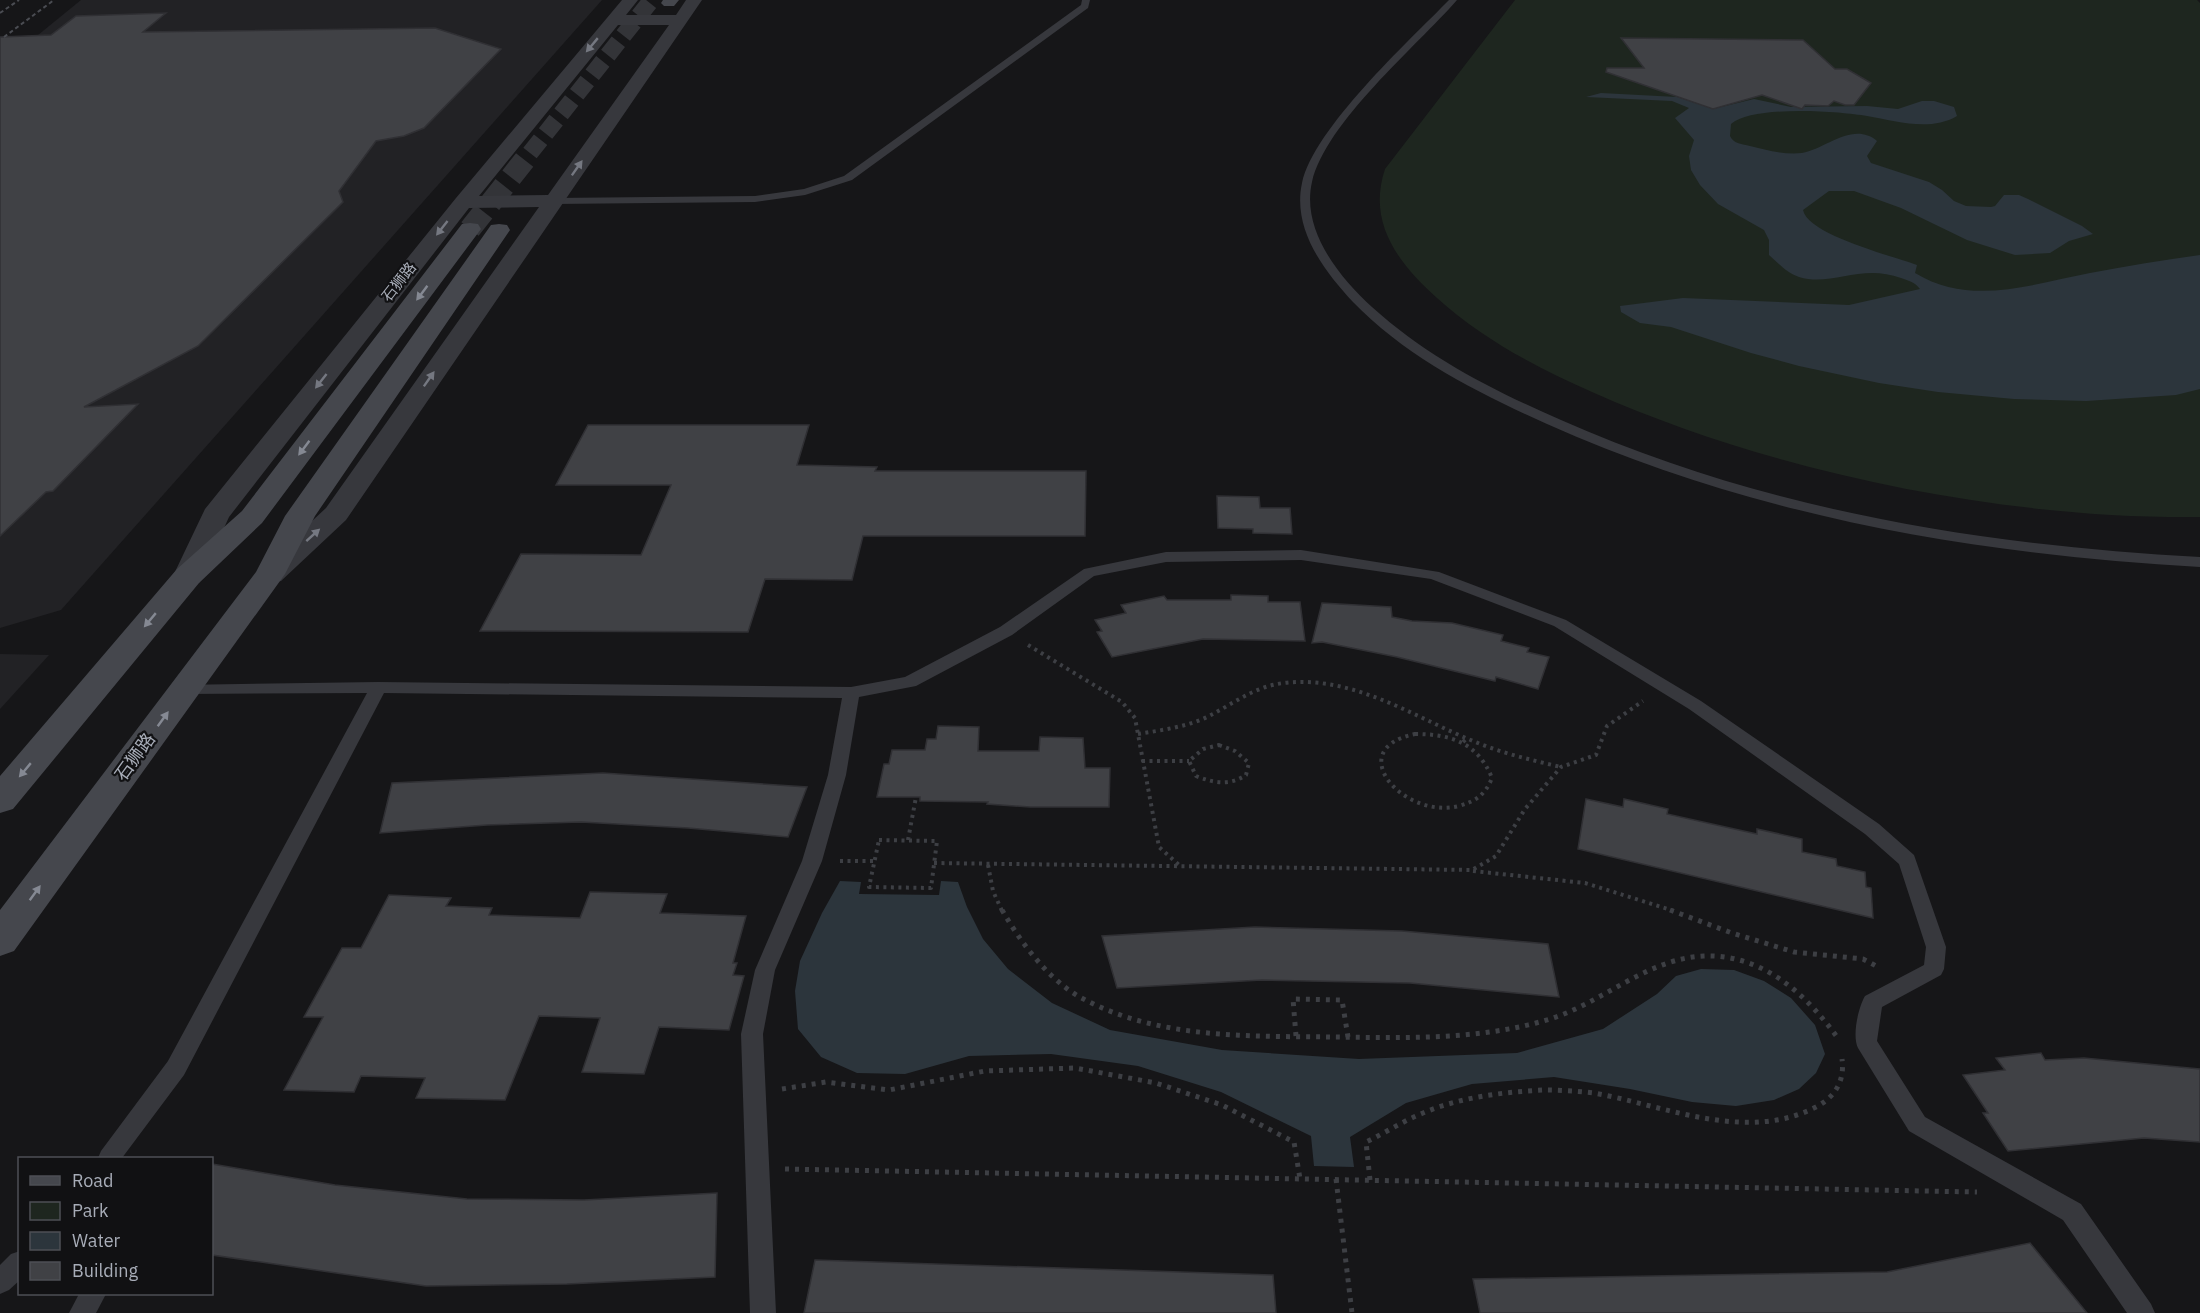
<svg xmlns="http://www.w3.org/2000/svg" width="2200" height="1313" font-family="'IBM Plex Sans','Noto Sans SC',sans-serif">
  <rect width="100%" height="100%" fill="#161618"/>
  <g fill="#222225">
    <path d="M81,0H602L61,610L0,628V66Z"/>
    <path d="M0,654L49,655L0,709Z"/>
  </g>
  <path fill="#1e261f" d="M1515,0H2197L2200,3V517C2001,519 1774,473 1592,392C1537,368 1481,338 1437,298C1398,263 1367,223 1385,169Z"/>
  <g fill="#2c353c">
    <path d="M1601,93L1677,97L1713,109L1754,99L1791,107L1867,106L1898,109L1922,101H1934L1954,107L1957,116C1930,132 1896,121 1867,116C1838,111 1753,105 1731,124L1730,136C1734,144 1742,144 1750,146C1766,150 1785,155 1802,153C1826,149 1853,121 1877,141L1867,156L1871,163L1929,182L1942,190L1954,201L1966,206L1991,207L1995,206L2004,195H2019L2028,199L2082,226L2093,234L2069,241L2050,253L2015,255L1967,240L1901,208L1854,191H1829L1803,210C1808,235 1893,256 1917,265L1915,273C1971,307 2032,284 2090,273C2127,266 2163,260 2200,255V389L2176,395L2086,401L2014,399L1938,392L1879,383L1799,366L1751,353L1671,327L1640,323L1621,312L1620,306L1683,298L1849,305L1920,289C1915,282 1909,281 1901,278C1861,263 1832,287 1799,277C1787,273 1778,263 1769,255V240L1764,230L1718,204L1700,185L1691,170L1689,156L1694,140L1675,118L1689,108L1672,101L1586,97Z"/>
    <path d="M840,881L861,882L859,894L939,895L941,881L958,882L967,907L983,939L1008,969L1052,1003L1110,1030L1222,1050L1359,1059L1517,1053L1603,1029L1657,994L1676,976L1701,969L1734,970L1764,981L1791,998L1815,1025L1825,1054L1816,1073L1799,1089L1774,1100L1736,1106L1692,1102L1630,1089L1554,1077L1472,1084L1406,1103L1350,1137L1354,1167L1314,1166L1311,1136L1221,1092L1138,1066L1051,1054L969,1056L905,1074L857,1073L821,1057L798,1029L795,991L800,961L822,913Z"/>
  </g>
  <g fill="#404145" stroke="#303034" stroke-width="1.5">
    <path d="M166,13L143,32L435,28L501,49L424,128L404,136L376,141L339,191L343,202L198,346L84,407L138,404L53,491L46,492L0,536V37L51,35L76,16Z"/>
    <path d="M1621,38L1803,40L1835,69H1847L1871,83L1854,105H1845L1834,101L1828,106L1805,105L1802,109L1762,95L1713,109L1606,72L1607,68H1644Z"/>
    <path d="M588,425H809L797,465L877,467L875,471H1086L1085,536H863L852,580L765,579L748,632L480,631L521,554L641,555L671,485H556Z"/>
    <path d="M1217,496L1259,497L1260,508H1290L1292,534L1253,533V529L1218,528Z"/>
    <path d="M1231,595L1268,596V602H1300L1305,641L1203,639L1112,657L1097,632L1102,631L1095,620L1126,613L1121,605L1164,596L1167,600H1231Z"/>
    <path d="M1322,603L1391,607L1392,617L1412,621L1452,623L1503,635L1501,641L1529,648L1527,652L1549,657L1538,689L1496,677L1495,681L1397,657L1322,642L1312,643Z"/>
    <path d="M938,726L979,727L978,751H1039L1040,737L1083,738L1085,768H1110L1109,807H1030L987,804L988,802L920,801V797H877L884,764H889L892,750H925L927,739H936Z"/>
    <path d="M603,773L807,787L788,837L688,828L581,822L487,825L380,833L392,783Z"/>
    <path d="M1586,799L1623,807L1624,799L1668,809L1667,814L1757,834V829L1802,839V852L1836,859L1837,866L1865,872L1866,887L1871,888L1873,918L1578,849Z"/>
    <path d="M590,892L667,894L660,913L746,916L733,963H737L733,975L744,976L729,1030L659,1027L644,1074L582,1072L600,1018L539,1016L505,1100L416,1098L425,1078L361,1076L354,1092L284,1090L323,1017H304L342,948H361L389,895L451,898L446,906L492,908L489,915L580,918Z"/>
    <path d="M1255,927L1402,931L1548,944L1559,997L1410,983L1262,980L1117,988L1102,936Z"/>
    <path d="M2041,1053L2045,1060L2084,1058L2200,1069V1142L2144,1138L2008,1151L1983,1113H1988L1963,1075L2005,1070L1996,1058Z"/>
    <path d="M212,1164L335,1185L467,1199L584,1200L717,1193L715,1277L567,1284L426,1286L212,1255Z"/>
    <path d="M2030,1243L2087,1313H1480L1473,1279L1887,1272Z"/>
    <path d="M815,1260L1273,1275L1276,1313H804Z"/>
  </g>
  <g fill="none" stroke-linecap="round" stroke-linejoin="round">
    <path stroke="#333438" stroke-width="17" stroke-dasharray="17 8" stroke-linecap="butt" d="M530,153L650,2"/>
    <path stroke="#333438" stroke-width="22" stroke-dasharray="22 11" stroke-linecap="butt" d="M470,229L531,152"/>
    <g stroke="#3d3f44" stroke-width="4" stroke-dasharray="3 4.5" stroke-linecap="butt">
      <path d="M1028,645L1122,702L1135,718L1159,847L1179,865"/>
      <path d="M1138,734C1162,730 1187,727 1209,716C1233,704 1255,686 1284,683C1353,675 1412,716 1473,741C1501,753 1531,760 1561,767"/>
      <path d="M1415,734C1451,734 1478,743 1492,778C1485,795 1476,801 1459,806C1404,820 1341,749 1415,734Z"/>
      <path d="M1463,742L1466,739"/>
      <path d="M1219,745L1235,751L1249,763L1246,775C1229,786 1214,783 1196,776L1189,761L1203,749Z"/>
      <path d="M1142,761H1189"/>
      <path d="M879,840L937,841L931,888L869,887Z"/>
      <path d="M908,840L916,797"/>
      <path d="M840,861H875"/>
      <path d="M934,863L1472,870L1496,856L1525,809L1561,767L1596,755L1607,726L1643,701"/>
      <path d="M988,865L993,891L1002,911"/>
      <path d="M1473,871L1585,883L1674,911"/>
    </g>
    <g stroke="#3d3f44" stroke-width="5" stroke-dasharray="4 6" stroke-linecap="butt">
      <path d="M1002,910C1020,941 1046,977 1078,996C1156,1040 1251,1036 1337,1037C1408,1038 1482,1040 1550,1019C1602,1003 1648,958 1704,956C1762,954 1805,993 1837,1037"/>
      <path d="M1670,910L1732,933L1794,952L1863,959L1880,968"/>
      <path d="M1296,1036L1293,999L1342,1000L1348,1037"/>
      <path d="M782,1089L826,1082L889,1090L985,1071L1075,1068L1156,1083L1222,1105L1294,1142L1300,1179"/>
      <path d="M785,1169L1977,1192"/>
      <path d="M1336,1179L1352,1313"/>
      <path d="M1370,1180L1366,1142C1385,1133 1403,1121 1423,1113C1461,1097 1503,1092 1544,1090C1560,1090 1577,1091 1594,1093C1666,1106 1746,1143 1816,1107C1835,1097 1845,1081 1842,1059"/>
    </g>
    <g fill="#37383d" fill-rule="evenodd">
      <path d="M1082,0H1090L1088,8L852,180L805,195L755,202L553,204L548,201L553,198L755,196L804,189L844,176L1081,5Z"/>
      <path d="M1449,0H1457C1416,47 1326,122 1312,182C1301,230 1339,277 1372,307C1427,357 1494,391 1561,420C1764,510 1980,545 2200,557V567C1973,554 1756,517 1547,424C1478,393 1406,357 1353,302C1324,271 1292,229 1302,183C1314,128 1408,42 1449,0Z"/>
      <path d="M1301,550L1439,572L1566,620L1701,701L1879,824L1914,855L1946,947L1944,969L1941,975L1882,1007L1877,1041L1925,1117L2081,1204L2151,1304L2155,1313H2127L2063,1220L1909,1131L1858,1048C1852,1036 1858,1008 1865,996L1924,965L1926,947L1899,864L1865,834L1689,709L1554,626L1431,579L1301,560L1166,562L1094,576L1012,635L916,686L859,697L846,775L822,861L775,970L763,1034L776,1313H750L741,1034L755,970L802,861L828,775L842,698L384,693L184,1075L122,1158H98L101,1151L168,1061L367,693L185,694L179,693L177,689L179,685L378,682L851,687L905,677L1000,627L1084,569L1166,552Z"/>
      <path d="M20,1251V1280L9,1290L0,1294V1265L11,1254Z"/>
      <path d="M79,1294H106L96,1313H69Z"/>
    </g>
    <path fill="#37383d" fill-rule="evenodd" d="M622,0H638L626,15H676L686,0H702L346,520L281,581L270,583L259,581L255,574L326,508L539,207L469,208L229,517L199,583L188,585L177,583L173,576L205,509L456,198ZM618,25H669L548,195L479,196Z"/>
    <g fill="#45474d" fill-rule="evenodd">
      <path d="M663,0H679L674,6H664L661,3Z"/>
      <path d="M470,223L478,224L481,229L262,523L199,583L13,809L0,813V776L177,569L242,511L462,224Z"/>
      <path d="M499,224L507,225L510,230L315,516L285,574L14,951L0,956V910L256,572L285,516L491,225Z"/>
    </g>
    <g stroke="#4a4c52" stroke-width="2" stroke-dasharray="4 3" stroke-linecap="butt">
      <path d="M0,13L19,0"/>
      <path d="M4,37L54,0"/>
    </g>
  </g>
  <defs><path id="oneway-solid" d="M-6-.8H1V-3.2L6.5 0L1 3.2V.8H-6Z" transform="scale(1.5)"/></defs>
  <g fill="#757881">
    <use href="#oneway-solid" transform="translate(592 45) rotate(130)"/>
    <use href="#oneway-solid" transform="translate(577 168) rotate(-55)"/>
    <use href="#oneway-solid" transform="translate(442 228) rotate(128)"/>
    <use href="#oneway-solid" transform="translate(429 379) rotate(-55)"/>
    <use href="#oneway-solid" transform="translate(321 381) rotate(128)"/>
    <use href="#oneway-solid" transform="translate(313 535) rotate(-42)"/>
  </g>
  <g fill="#858993">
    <use href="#oneway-solid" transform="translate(422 293) rotate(127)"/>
    <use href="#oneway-solid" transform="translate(304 448) rotate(127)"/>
    <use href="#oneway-solid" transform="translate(150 620) rotate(130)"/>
    <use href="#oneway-solid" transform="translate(163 719) rotate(-54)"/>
    <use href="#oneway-solid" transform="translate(25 770) rotate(130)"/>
    <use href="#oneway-solid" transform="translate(35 893) rotate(-54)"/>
  </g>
  <g text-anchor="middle" stroke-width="4.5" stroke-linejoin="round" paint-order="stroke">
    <g font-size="15" fill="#a8adb8" stroke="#111113">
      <text transform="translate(399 282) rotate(-52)" y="5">石狮路</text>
    </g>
    <g font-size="18" fill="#a8adb8" stroke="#111113">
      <text transform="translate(135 757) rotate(-54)" y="6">石狮路</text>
    </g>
  </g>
  <rect x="18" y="1157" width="195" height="138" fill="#111113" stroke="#4d4f55" stroke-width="1.5"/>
  <rect x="30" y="1176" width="30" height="9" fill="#45474d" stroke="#4d4f55" stroke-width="1.5"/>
  <text x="72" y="1187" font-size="18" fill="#a8adb8">Road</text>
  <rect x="30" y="1202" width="30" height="18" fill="#1e261f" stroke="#4d4f55" stroke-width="1.5"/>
  <text x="72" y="1217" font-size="18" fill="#a8adb8">Park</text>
  <rect x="30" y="1232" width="30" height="18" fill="#2c353c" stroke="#4d4f55" stroke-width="1.5"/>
  <text x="72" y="1247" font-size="18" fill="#a8adb8">Water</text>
  <rect x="30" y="1262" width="30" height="18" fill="#404145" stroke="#4d4f55" stroke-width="1.5"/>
  <text x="72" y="1277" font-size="18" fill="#a8adb8">Building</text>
</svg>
